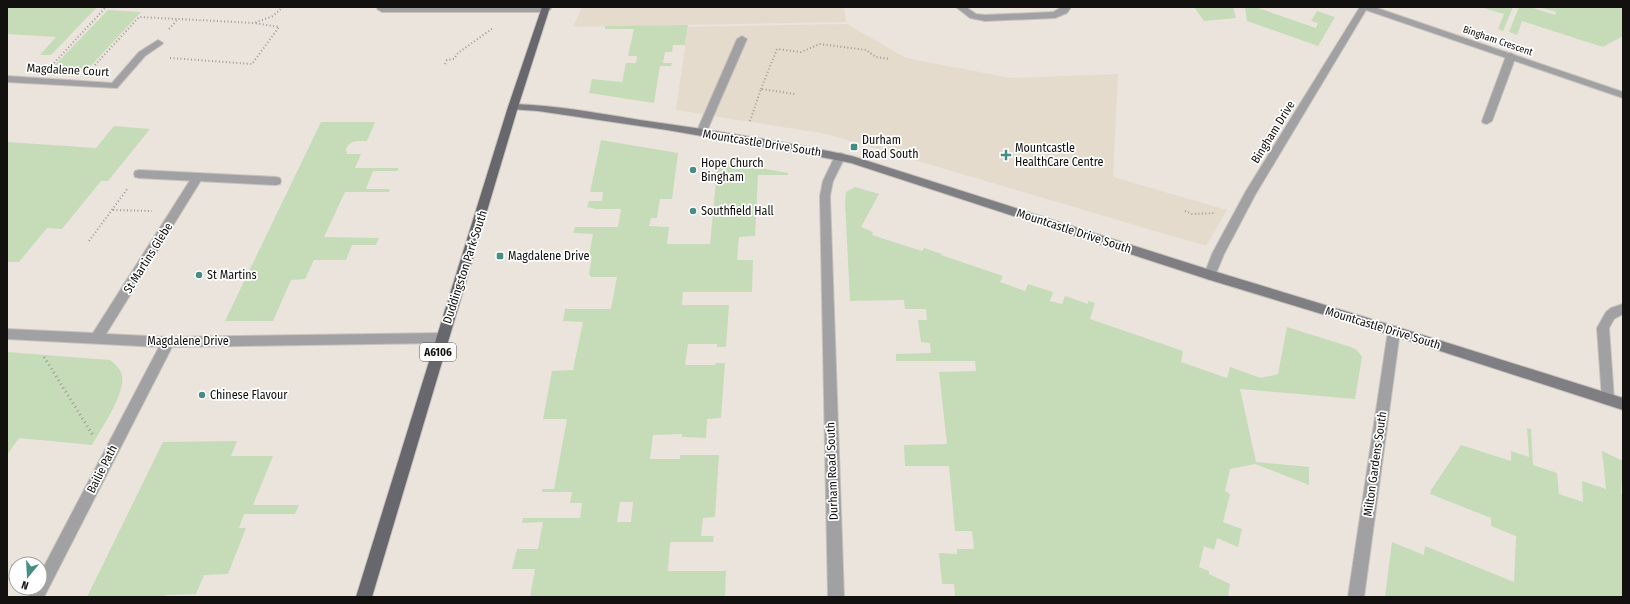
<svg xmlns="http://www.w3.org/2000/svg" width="1630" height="604" font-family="'Fira Sans Condensed',sans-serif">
  <rect width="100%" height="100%" fill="#eae4dd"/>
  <g fill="#e5dbcd">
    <path d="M582,7H844L846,22L573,27Z"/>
    <path d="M847,24L906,58L1011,78L1118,74L1113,177L1227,210L1206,246L826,134L676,110L688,27Z"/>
  </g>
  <g fill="#c6dcb8" fill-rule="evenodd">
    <path d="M7,7H97L51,55H40L56,37L7,34Z"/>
    <path d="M1194,7H1233L1236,18L1204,21Z"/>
    <path d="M1245,7H1255L1316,28L1318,23L1311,21L1317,11L1335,17L1318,46L1247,21Z"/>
    <path d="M1480,7H1513L1503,31L1498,29L1504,14Z"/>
    <path d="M1519,7H1530L1555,15L1556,12L1539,7H1623V36L1603,47L1522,21L1517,35L1509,32Z"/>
    <path d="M108,10L141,12L85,72L50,70Z"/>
    <path d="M688,25L685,45H673L672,52H665L663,63H672L671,66H660L654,103L589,93L592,79L622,82L626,63H636L637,56H628L634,29H605V26Z"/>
    <path d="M321,122H375L367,141C357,141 350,140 346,149L347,154H361L355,168H399L397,171H373L366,189H390L389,192H345L324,237L379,238L376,245H352L346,260H314L305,279L291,280L273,321H225Z"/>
    <path d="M114,126L150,129L108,181H101L62,229L47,228L19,262H7V142L96,148Z"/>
    <path d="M601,140L678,153L672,199H660L657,218H651L649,226L669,227L667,244H710L718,160L788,173V175H758L755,236L739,237L737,260H753L752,292H683L682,305H729L726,347H717V344H688L685,365H715L716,363H725L721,418L707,419L706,438L682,437V434L653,435L650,459H680V455H719L715,517L703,518L701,536H714L713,542H670L668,571H726L725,597H530L535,569H512L517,549H538L543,522L522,523L523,518H580L582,503H570L572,492H542V489H554L567,419H543L552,371L573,370L583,322L563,321L565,309H611L617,277H591L589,274L592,256L589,255L593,234L573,233L575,227H618L621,209H596L587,207L589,201H602L603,192H590ZM620,502H633L631,522H617Z"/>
    <path d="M855,187L879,194L861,227L873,232L872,235L922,251L924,248L942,254L941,255L1003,276L1000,282L1025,291L1028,284L1053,292L1050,301L1062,304L1065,296L1088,304V301L1095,303L1090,319L1183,351L1181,362L1227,378L1230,367L1261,378L1278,374L1287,327L1351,347L1357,350L1362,357L1355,399L1240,389L1256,462L1309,467V485L1255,464L1230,469L1225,491L1230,494L1223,522L1242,529L1238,547L1217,538L1214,550L1204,546L1199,567L1209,571V574L1230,584L1228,597H955L954,584H942L939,553L957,554V549H974L972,531H955L949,466H905L904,445L947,444L939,372L976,371L975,361H896V354L931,353L930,343L921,342L918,320H927L926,309H905L904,300L850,301L845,202L846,192Z"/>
    <path d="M7,352L110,360C115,364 120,368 122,375C126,393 101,429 92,445L19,438L7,455Z"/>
    <path d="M1527,428L1531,429L1533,465L1557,473L1559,494L1583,502L1582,481L1606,489L1602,451L1623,461L1621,494L1623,496V597H1385L1392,542L1424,555L1425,546L1514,582L1516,536L1491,526V518L1430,494L1431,490L1461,445L1511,461V451L1529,457Z"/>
    <path d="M237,441L231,456H273L253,505H299L295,514H244L239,528H246L228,574L204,575L196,594L165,595L164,597H87L163,442Z"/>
  </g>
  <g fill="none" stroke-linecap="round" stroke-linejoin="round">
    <g stroke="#c8c2bc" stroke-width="2">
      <g id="lane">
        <path d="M742,36L747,39L706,133L705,135H697L696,133L737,39Z"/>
        <path d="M1511,53L1516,56L1492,121L1487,124L1483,123L1482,121L1506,56Z"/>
        <path d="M139,170L276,177L280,178L281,181L280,184L276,185L139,178L135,177L134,174L135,171Z"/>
      </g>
    </g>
    <g stroke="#c8c2bc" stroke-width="2">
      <g id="street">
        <path d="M379,7H549L551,9L546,12H382L377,9Z"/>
        <path d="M956,7H966L976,14L985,15L1053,12L1062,7H1071L1067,13L1055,18L985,21L970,18Z"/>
        <path d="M1360,7H1374L1623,92V98L1366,10L1255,195L1224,254L1214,278L1210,280L1206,278L1204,275L1212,254L1246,191Z"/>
        <path d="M158,40L163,43L161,45L145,56L117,88L7,82V76L112,83L139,52Z"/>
        <path d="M840,153L844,154L845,157L833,181L830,196L844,597H828L820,196L823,181L836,154Z"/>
        <path d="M198,173L202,174L203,177L106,334L168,337L442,333L446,334L448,338L446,342L442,343L172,347L44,597H28L33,588H40V574L159,347L7,339V329L93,333L194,174Z"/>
        <path d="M1623,304V314L1614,319L1609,328L1614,399L1613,403L1608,405L1603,403L1602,399L1597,328L1606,312L1611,308Z"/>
        <path d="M1394,326L1398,327L1400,331L1364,597H1348L1388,331L1390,327Z"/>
      </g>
    </g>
    <g stroke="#c8c2bc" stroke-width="2">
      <path id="secondary" d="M513,104C555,105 597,113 640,120C711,130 782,141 852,156L1210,270L1394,326L1623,398V410L1394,336L1210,280L851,163L811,155L667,130L538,111L509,109L508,107Z"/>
    </g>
    <g stroke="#c8c2bc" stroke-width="2">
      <path id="primary" d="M542,7H550L518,107L372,597H356L508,107Z"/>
    </g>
    <g stroke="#9f9a95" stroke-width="2" stroke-dasharray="1 2.5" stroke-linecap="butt">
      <path d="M169,29L178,19L254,23L273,16L283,7"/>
      <path d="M170,58L252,64L279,27L254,23"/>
      <path d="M54,63L106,7"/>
      <path d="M445,64L447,60L454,59L458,53L493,28"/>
      <path d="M95,65L139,17L178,19"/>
      <path d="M761,89L777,49L801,52L820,44L866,50L876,57L890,59"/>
      <path d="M750,121L761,89L795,94"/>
      <path d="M113,210L152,211"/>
      <path d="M1185,211L1192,214L1216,213"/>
      <path d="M89,241L128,188"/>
    </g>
    <g stroke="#9f9a95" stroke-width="3" stroke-dasharray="1 3.5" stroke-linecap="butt">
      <path d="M44,357L94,437"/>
      <path d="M7,565L16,566"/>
    </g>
    <use href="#lane" fill="#a1a0a3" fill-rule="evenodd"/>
    <use href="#street" fill="#a1a0a3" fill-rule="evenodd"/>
    <use href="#secondary" fill="#7f7f83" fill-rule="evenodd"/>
    <use href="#primary" fill="#68676d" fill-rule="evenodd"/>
  </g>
  <g fill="#478d83" stroke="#fff" stroke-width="1.5">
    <rect x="850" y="143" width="8" height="8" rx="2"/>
    <path d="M1004 149h4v4h4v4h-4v4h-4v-4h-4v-4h4z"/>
    <circle cx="693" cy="170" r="4"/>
    <circle cx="693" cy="211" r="4"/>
    <rect x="496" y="252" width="8" height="8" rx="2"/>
    <circle cx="199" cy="275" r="4"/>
    <circle cx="202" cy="395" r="4"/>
  </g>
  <g text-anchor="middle" stroke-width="3.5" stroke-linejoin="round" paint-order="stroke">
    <g font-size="10" fill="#13110f" stroke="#fff">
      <text transform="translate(1498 40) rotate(19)" y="4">Bingham Crescent</text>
    </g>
    <rect fill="#fff" stroke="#5a5857" stroke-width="1" x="420" y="343" width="36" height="18" rx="3"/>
    <g font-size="11" font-weight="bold" fill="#13110f">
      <text x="438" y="356">A6106</text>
    </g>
    <g font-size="12" fill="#13110f" stroke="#fff">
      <text transform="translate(68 70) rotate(3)" y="4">Magdalene Court</text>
      <text transform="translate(1273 132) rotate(-58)" y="4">Bingham Drive</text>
      <text transform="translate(762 143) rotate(9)" y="4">Mountcastle Drive South</text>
      <text transform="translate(1074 231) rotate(18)" y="4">Mountcastle Drive South</text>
      <text transform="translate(148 258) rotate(-58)" y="4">St Martins Glebe</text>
      <text transform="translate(465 267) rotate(-72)" y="4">Duddingston Park South</text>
      <text transform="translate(1383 328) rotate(17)" y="4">Mountcastle Drive South</text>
      <text x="188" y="345">Magdalene Drive</text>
      <text transform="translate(1375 464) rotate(-82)" y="4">Milton Gardens South</text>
      <text transform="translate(102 469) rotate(-63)" y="4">Bailie Path</text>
      <text transform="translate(832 471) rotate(-92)" y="4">Durham Road South</text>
    </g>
    <g font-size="12" fill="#13110f" stroke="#fff" text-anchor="start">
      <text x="862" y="144">Durham<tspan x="862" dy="14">Road South</tspan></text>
      <text x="1015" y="152">Mountcastle<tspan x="1015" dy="14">HealthCare Centre</tspan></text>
      <text x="701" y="167">Hope Church<tspan x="701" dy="14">Bingham</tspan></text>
      <text x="701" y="215">Southfield Hall</text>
      <text x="508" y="260">Magdalene Drive</text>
      <text x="207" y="279">St Martins</text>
      <text x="210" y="399">Chinese Flavour</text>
    </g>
  </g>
  <rect width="1630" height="604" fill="none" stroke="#13110f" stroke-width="16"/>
  <g transform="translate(28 576) rotate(198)"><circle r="19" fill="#ffffff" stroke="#a1a09f"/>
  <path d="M0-3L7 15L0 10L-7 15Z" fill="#478d83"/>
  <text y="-6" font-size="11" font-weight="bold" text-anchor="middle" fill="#13110f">N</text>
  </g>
</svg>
